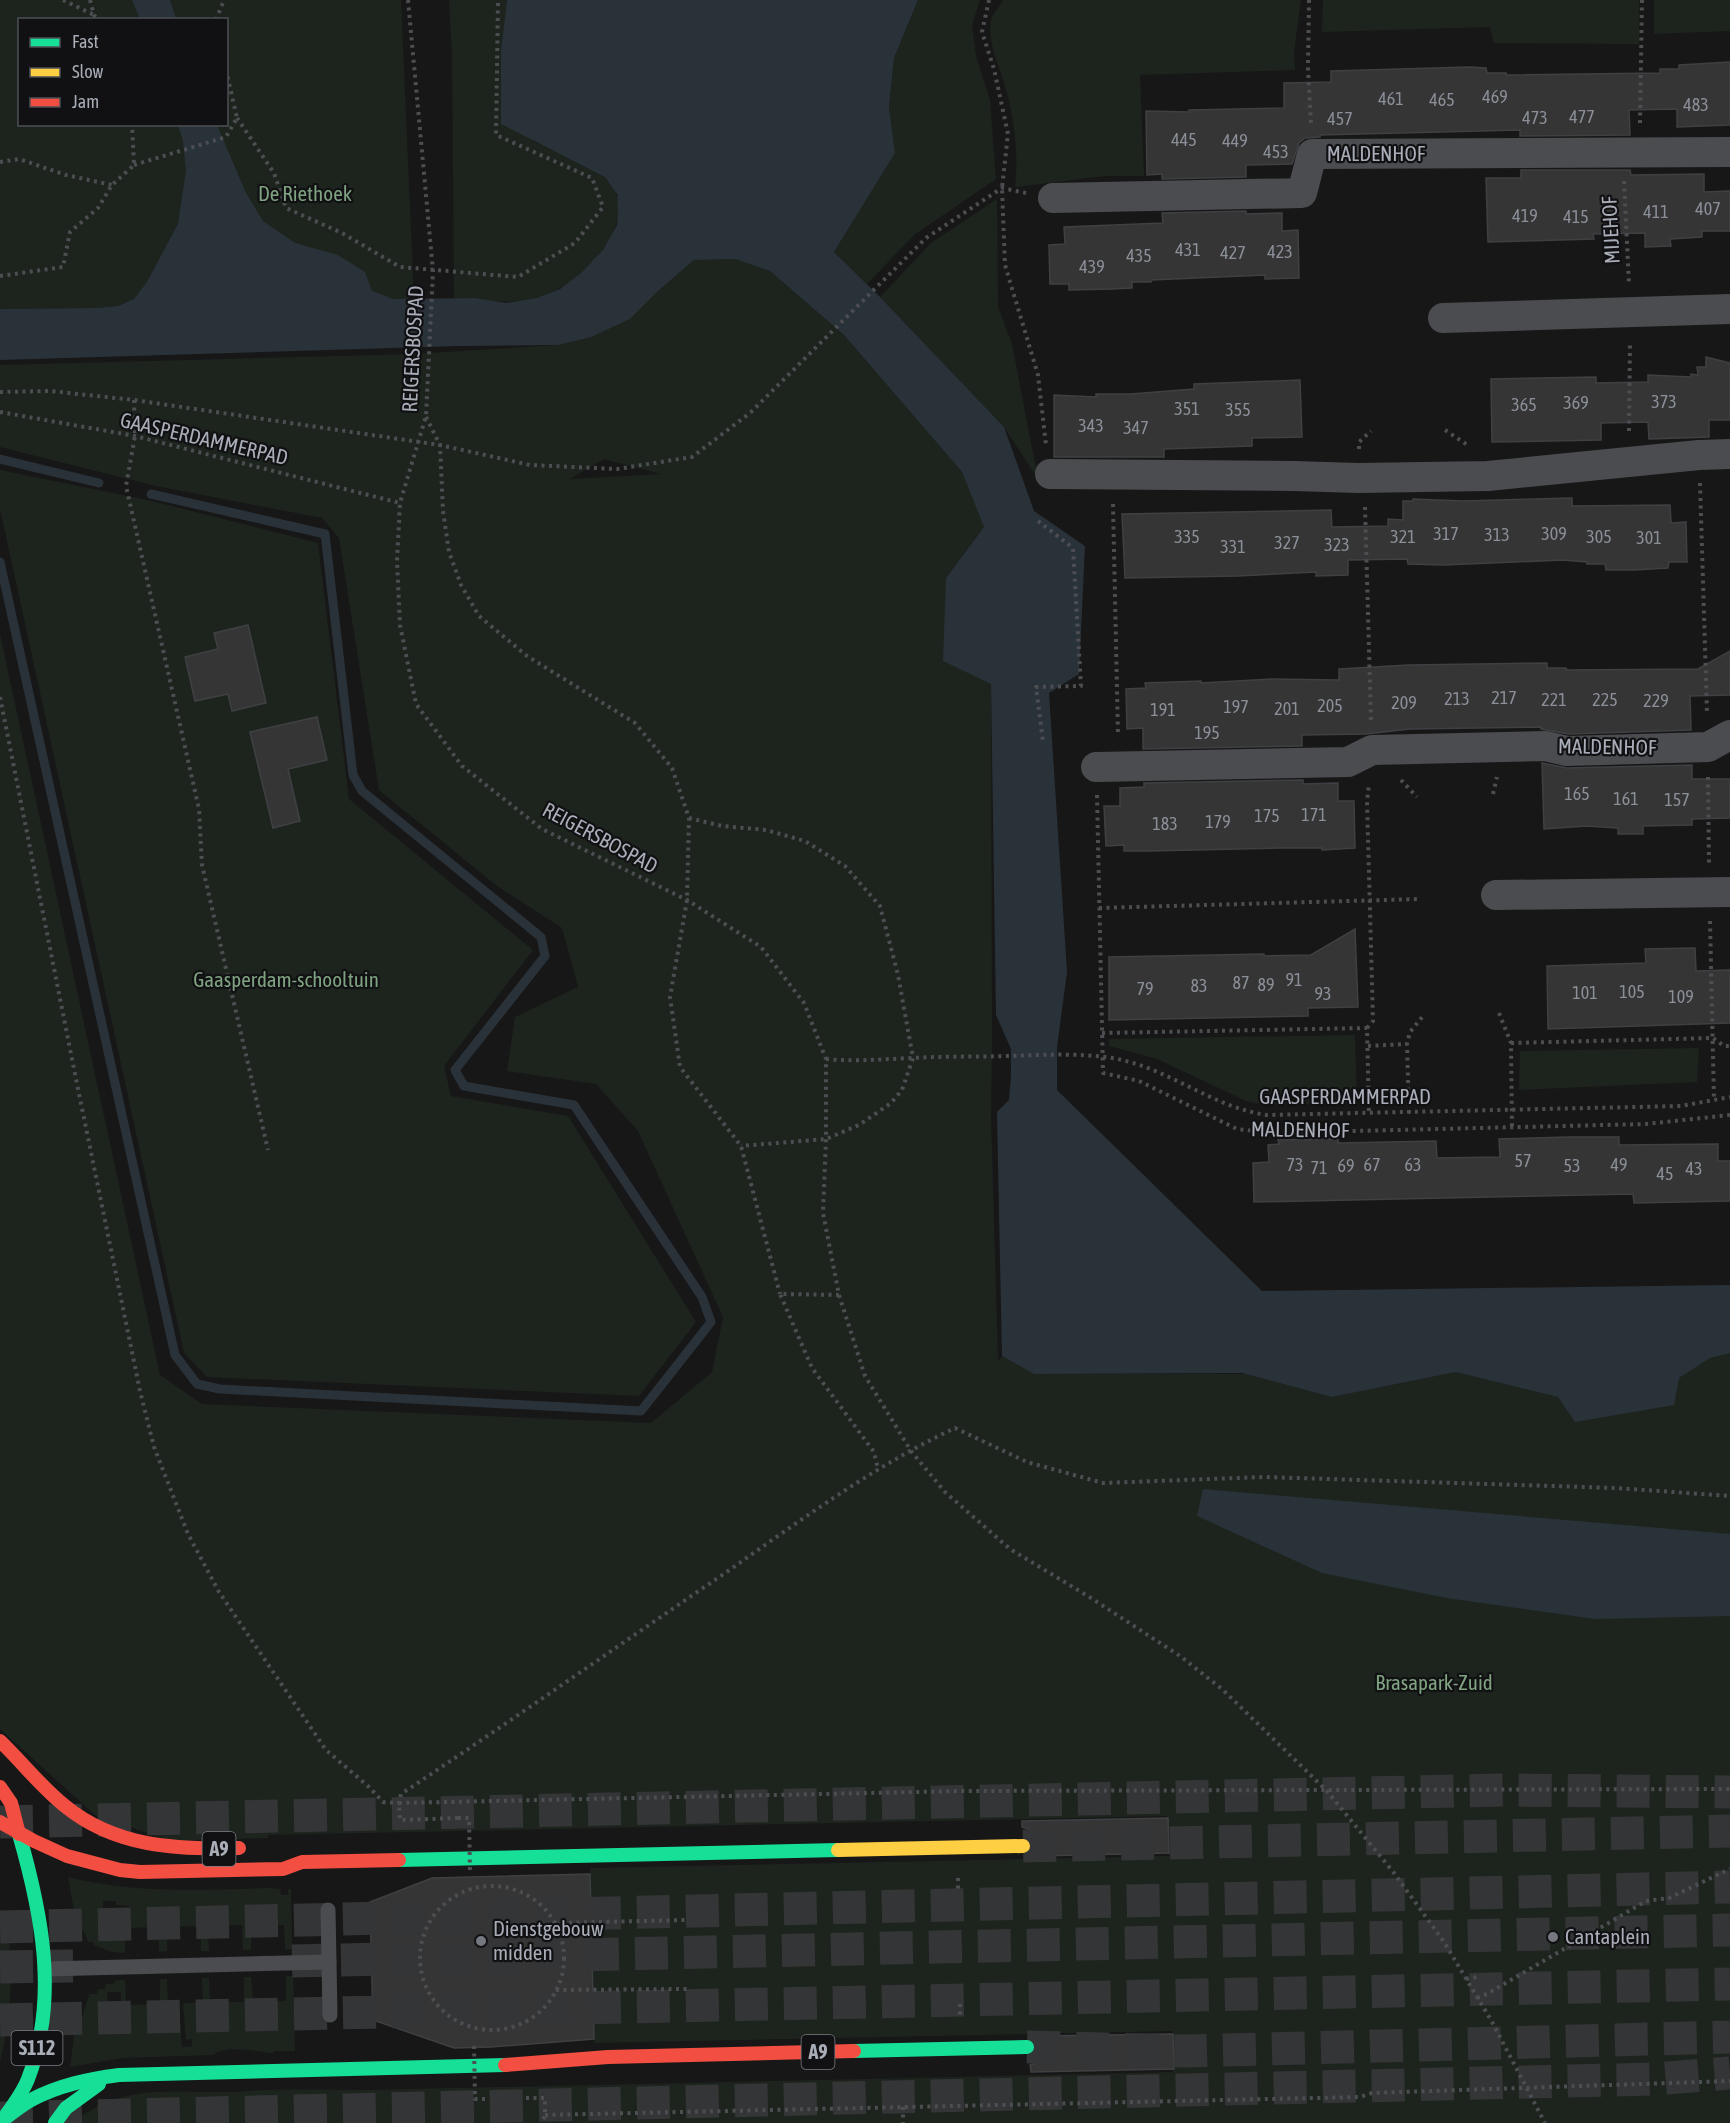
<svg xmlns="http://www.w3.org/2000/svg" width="1730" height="2123" font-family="'Asap Condensed',sans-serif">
  <rect width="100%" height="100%" fill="#171717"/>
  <g fill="#1d241e" fill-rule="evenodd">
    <path d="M0,0H401L414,299H135L118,306L96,308L0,309ZM20,20H226V124H20Z"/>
    <path d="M449,0H507L501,50L533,141C547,148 599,170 607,179C645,223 579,287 537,298C509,306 482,298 454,298L452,56Z"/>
    <path d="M918,0H980L972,25L976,56L990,100L996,179L914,235L867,284L834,252L895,153L889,107L894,58Z"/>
    <path d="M1003,0H1301L1294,52L1295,70L1140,75L1144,176H1104L1015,187C1019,153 1014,121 1006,89C1000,67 987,44 991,20C993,14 1000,6 1003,0Z"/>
    <path d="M1323,0H1639V44L1494,43L1490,27L1322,32Z"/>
    <path d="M1654,0H1730V31L1654,34Z"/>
    <path d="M997,199L998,306L1012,344L1038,479L1004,427L880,297L931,243Z"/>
    <path d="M735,259L770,271L844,335L962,472L984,527L946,578L991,684L992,1049L991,1117L998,1361L1002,1356L1034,1374H1246L1332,1397L1456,1372L1558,1397L1679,1378L1710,1357L1730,1353V2123H71C126,2083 164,2093 228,2092C242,2092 255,2090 269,2090C301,2089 336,2090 369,2090L1173,2072V2031L594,2043L590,1868L1169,1856L1167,1816L268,1835V1838L171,1841L96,1816L0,1729V634L160,1375L202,1404L651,1423L712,1372L723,1317L638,1131L596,1084L507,1071L515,1017L578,987L562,928L497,886L379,790L339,538L322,518L156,486L0,447V365L413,354L558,345L630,319L657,292L694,260ZM604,459L661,474L570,479Z"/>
    <path d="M0,470L152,501L318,543L349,799L533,950L444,1066L451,1096L568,1116L696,1322L639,1396L207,1377L184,1353L0,509Z"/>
    <path d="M1355,1035L1357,1103L1265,1105L1246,1101L1157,1059L1109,1046V1039Z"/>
    <path d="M1699,1048L1697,1082L1519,1090L1520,1051Z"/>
    <path d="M68,1877C134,1894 202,1890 270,1888L280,1889L281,1895H288V1889H291L292,1949H285L284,1925H251V1950H243L242,1925L208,1926L209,1951H201V1926L167,1927V1951L159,1952V1927L129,1928V1906L116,1905V1901H103V1909H125V1953L112,1952L94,1945L93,1942H88L84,1931L77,1928Z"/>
    <path d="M0,1914H5C14,1963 12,2014 0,2062Z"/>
    <path d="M286,1976H293L295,2051H273V2053C256,2052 227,2044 213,2055L122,2058L70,2067L76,2022L82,2018L88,1997H90L89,1994H97L98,1989H104L106,1984H113L116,1980H125L126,2005L160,2004V1979H167L168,2003L179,2004L182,2047L192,2046V2039L186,2040L183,2003H203L202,1978H209L210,2002H244V1977H251L253,2001H286ZM107,1992H121V2016H108Z"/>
  </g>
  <g fill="#2a3239">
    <path d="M132,0H170L176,19H140Z"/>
    <path d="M507,0H918L894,58L889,107L895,153L834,252L880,297L1004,427L1034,511L1085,546L1079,674L1049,693L1067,972L1057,1047V1090L1262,1291L1730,1285V1353L1710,1358L1679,1378L1674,1405L1575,1422L1558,1397L1456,1372L1332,1397L1242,1373L1034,1374L1002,1356L997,1112L1009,1100L1011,1076V1049L996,1015L991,684L943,661L946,578L984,527L962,472L844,335L770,271L735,259L694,260L657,292L630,319L591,337L558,345L457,346L0,360V309L96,308L118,306L134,299L147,282L178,224L186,171L183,141L178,125H217L246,193L263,221L295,243L338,255L365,272L372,291L393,299L475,298L506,303L537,298L560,289L581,273L603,250L617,225L618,212L617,194L605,177L501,124V50Z"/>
    <path d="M1203,1489L1730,1534V1616L1595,1619L1447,1598L1322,1573L1197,1516Z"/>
  </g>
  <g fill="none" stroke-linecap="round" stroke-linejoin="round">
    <g stroke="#2a3239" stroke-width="9">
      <path d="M0,459L99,483"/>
      <path d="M0,562L175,1355L197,1384L220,1389L641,1411L711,1322L702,1297L574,1105L464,1086L455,1070L545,956L541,937L362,791L353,775L325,534L151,494"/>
    </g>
  </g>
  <g fill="#353536" stroke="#3f4043" stroke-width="1.5">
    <path d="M1730,62V125L1677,127V109L1629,110L1630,135L1520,136V130L1320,135V137L1305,138L1299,143L1292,164L1246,165V177L1162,179V174L1147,175L1146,111L1189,112V110L1284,108V83L1331,82V71L1469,67L1486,68L1487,73H1506V75L1660,73V69H1679V65Z"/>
    <path d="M1521,170H1630L1631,175L1704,174V192L1730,191V231H1702V237L1670,239L1671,246L1645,247V233L1593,234L1594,239L1488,242L1486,178H1521Z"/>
    <path d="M1246,211V214L1282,213V231L1298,230L1299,278L1265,279V275L1151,280V282H1132V288L1111,289L1069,290V284H1050L1049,245L1065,244L1064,227L1163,223L1162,213Z"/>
    <path d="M1706,357L1730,363V420H1709V437L1649,439L1648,422L1601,423V440L1492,442L1491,379L1596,377V383L1648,382V375L1691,377V374L1698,375L1697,367H1706Z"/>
    <path d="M1300,380L1302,437L1252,438V446L1164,449V457H1054V395L1096,397V394H1131L1194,389V384Z"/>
    <path d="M1572,498V506L1670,505L1671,523L1686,522L1687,562H1669L1668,568L1634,570H1606L1605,564H1587V562L1563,560L1443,565L1408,564L1407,559L1348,560V575L1316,576V572L1238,576L1125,578L1122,514L1331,510L1332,527L1388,526V519L1403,520V501H1413V499L1463,501Z"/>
    <path d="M248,625L266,703L232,711L228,694L195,701L185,657L218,649L214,633Z"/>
    <path d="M1730,651V695L1690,696L1691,730L1569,734L1541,729V727L1410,729L1366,734L1302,735V746L1143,749V728L1127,729L1126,689L1146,688L1145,683L1201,681V683L1272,679L1339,680V669L1409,665L1547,663V668H1566L1567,670L1698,669Z"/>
    <path d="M317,717L327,760L288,769L300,821L273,828L250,732Z"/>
    <path d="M1542,763L1567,768L1692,765V779H1730V818L1692,819V825L1643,826V834H1618V828L1587,826L1544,829Z"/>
    <path d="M1303,780V784L1338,783V801H1354L1355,848L1322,850V848H1280L1150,851H1124V845L1106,846L1104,806H1120V788L1144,787V783Z"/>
    <path d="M1355,929L1358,1007L1308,1008V1016L1109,1020V957L1264,954V956L1311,955Z"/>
    <path d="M1695,948L1696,971L1730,970V1023L1548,1029L1547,966L1646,963L1645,949Z"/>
    <path d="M1569,1137H1619V1145L1718,1144V1161H1730V1201L1634,1203L1633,1194L1254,1202L1253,1163L1269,1162L1268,1145L1279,1144L1278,1140L1338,1139V1143L1436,1141L1437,1158L1500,1157L1499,1139Z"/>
    <path d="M1168,1818L1169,1853L1038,1856L1042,1846L1039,1837L1032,1830L1022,1827V1821Z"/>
    <path d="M590,1874L594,2039L491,2047L454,2048L373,2020L370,1902L432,1878Z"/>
    <path d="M1173,2034L1174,2069L1031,2072L1030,2065L1037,2063L1044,2055L1046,2046L1042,2036Z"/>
  </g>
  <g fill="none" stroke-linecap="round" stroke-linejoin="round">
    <g stroke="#343537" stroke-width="33" stroke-dasharray="33 16" stroke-linecap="butt">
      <path d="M0,1822L1505,1790L1730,1792"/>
      <path d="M1023,1846L1730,1831"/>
      <path d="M0,1927L1730,1887"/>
      <path d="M292,1961L1730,1930"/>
      <path d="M0,1967L73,1966"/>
      <path d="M0,2020L1730,1984"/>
      <path d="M1027,2047L1185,2051L1730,2037"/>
      <path d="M0,2118L1654,2079L1730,2073"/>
    </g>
    <g stroke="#4d4e52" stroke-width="4" stroke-dasharray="3 4.5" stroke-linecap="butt">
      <path d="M63,0L94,15"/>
      <path d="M90,0L94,15L98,20"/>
      <path d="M408,0L433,271L426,416L400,503L397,561L400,625L416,704L462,766L542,829L687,900L761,947L804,1003L826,1059V1139L823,1213L839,1295L865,1376L911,1451L945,1492L1010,1549L1091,1598L1180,1656L1222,1689L1327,1791L1394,1873L1444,1942L1491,2020L1545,2123"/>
      <path d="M989,0L982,32L994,69L1008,134L1002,188L1005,265L1038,375L1046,445"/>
      <path d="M1309,0L1308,68L1311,125"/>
      <path d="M216,20L224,0"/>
      <path d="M237,118L274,173L286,208L342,233L400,267L518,277L575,243L603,207L592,178L496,135L498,0"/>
      <path d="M1640,123L1642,0"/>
      <path d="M0,162L19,159L66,175L112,185"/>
      <path d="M134,165L226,137L237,118L226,70"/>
      <path d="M1624,181L1629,284"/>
      <path d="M0,276L63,267L70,232L98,208L112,185L134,165L132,124"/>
      <path d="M0,392L50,391L134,400L440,445L530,465L617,469L692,457L750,413L926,238L1002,188L1026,193"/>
      <path d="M134,400L135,436L126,486L199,809L202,865L268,1150"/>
      <path d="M0,412L135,436L400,503"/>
      <path d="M426,417L440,445L443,511L449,552L461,585L479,616L527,656L635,723L672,768L689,818L687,900L670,997L680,1067L741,1146L780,1294"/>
      <path d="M1445,430L1469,446"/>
      <path d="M1629,431L1630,343"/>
      <path d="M1359,449V442L1371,431"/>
      <path d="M1700,483L1707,713"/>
      <path d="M1113,504L1118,736"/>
      <path d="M1365,507L1371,721"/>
      <path d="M1038,521L1073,548L1081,686L1036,687L1043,742"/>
      <path d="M0,697L77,1084L140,1391L154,1447L188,1534L219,1592L326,1750L369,1787L383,1802L399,1803L401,1794C511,1721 619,1645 728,1571C801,1520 874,1466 955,1428L1027,1462L1103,1483L1264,1477L1616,1488L1730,1496"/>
      <path d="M1708,777L1709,863"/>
      <path d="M1401,780L1417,797"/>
      <path d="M1493,794L1497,777"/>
      <path d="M1097,795L1103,1073L1139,1081L1237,1129L1271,1133L1646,1124L1730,1115"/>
      <path d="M689,818L722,826L766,830L805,841L845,866L880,906L898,975L913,1058L902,1090L891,1103L859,1125L826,1139L741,1146"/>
      <path d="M1099,908L1420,899"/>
      <path d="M1710,921L1714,1100"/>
      <path d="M1499,1013L1511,1043L1512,1127"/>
      <path d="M1367,1028L1373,1021L1367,801L1369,785"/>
      <path d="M1102,1033L1367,1028L1369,1114"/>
      <path d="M1511,1043L1713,1038L1724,1046H1730"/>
      <path d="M1368,1046L1407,1044"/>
      <path d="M826,1059C855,1062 883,1059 913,1058C945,1056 977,1057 1009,1056C1041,1055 1073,1053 1105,1057C1165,1064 1209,1107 1267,1115L1681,1106L1730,1097"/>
      <path d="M1409,1113L1407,1044L1410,1032L1423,1016"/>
      <path d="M839,1295L780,1294L812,1368L874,1452L878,1469"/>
      <path d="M458,1818L400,1820L399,1803L962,1791L1730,1789"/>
      <path d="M958,1878V1892"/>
      <circle cx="492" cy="1958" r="72"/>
      <path d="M554,1923L687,1920"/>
      <path d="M1466,1979L1477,1977"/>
      <path d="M556,1990L687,1989"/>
      <path d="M1477,1998L1487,1994L1646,1901L1669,1898L1730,1869"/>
      <path d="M960,2004V2018"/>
      <path d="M526,2098H545V2115L542,2123"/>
      <path d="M903,2107V2123"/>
      <path d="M545,2115L1360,2097L1372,2093L1730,2081"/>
    </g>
    <g stroke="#4b4c50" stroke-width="15">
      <path d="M328,1910L330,2015"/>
      <path d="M45,1969L329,1962"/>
    </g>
    <g stroke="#4b4c50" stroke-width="30">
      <path d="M1053,198L1302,193L1312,154L1730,152"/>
      <path d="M1443,318L1730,309"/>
      <path d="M1050,474L1294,476L1358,478L1488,476L1699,455L1730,454"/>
      <path d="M1096,767L1348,762L1372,750L1545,746L1567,751L1708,747L1730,735"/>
      <path d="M1496,895L1730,892"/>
    </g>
    <g stroke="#16e098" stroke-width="14">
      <path d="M399,1860L838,1850"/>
      <path d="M854,2051L1027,2047"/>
      <path d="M6,2115C14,2104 23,2092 28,2079C59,1999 42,1914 19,1834"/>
      <path d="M0,2122C10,2115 20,2106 31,2100C59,2085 89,2079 119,2075L505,2065"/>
      <path d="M55,2123L66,2108L99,2084"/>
    </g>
    <path stroke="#ffcf43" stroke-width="14" d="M838,1850L1023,1846"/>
    <g stroke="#f24e42" stroke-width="14">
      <path d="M0,1741C22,1762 41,1787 65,1806C115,1847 177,1850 239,1848"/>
      <path d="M0,1787L11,1803L19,1834"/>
      <path d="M0,1822L34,1841L67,1856L120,1870L140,1872L283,1869L302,1862L399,1860"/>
      <path d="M505,2065L608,2057L854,2051"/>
    </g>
    <g stroke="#4d4e52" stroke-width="4" stroke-dasharray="3 4.5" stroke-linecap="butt">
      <path d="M458,1818H469L470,1872"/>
      <path d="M474,2046L475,2099H485"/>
    </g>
  </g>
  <g fill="#757880" stroke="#111113" stroke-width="2">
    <circle cx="1553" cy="1937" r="6"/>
    <circle cx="481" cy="1941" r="6"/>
  </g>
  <g text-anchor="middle" stroke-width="4.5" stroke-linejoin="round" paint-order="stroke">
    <g font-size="18" fill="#8b8f98">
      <text x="1495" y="103">469</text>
      <text x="1391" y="105">461</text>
      <text x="1442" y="106">465</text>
      <text x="1696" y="111">483</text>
      <text x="1582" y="123">477</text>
      <text x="1535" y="124">473</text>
      <text x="1340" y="125">457</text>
      <text x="1184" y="146">445</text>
      <text x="1235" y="147">449</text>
      <text x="1276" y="158">453</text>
      <text x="1708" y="215">407</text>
      <text x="1656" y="218">411</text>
      <text x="1525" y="222">419</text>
      <text x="1576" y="223">415</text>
      <text x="1188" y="256">431</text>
      <text x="1280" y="258">423</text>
      <text x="1233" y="259">427</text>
      <text x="1139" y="262">435</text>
      <text x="1092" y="273">439</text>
      <text x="1664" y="408">373</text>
      <text x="1576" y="409">369</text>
      <text x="1524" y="411">365</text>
      <text x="1187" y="415">351</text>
      <text x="1238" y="416">355</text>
      <text x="1091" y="432">343</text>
      <text x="1136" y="434">347</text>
      <text x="1446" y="540">317</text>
      <text x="1554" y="540">309</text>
      <text x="1497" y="541">313</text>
      <text x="1187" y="543">335</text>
      <text x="1403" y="543">321</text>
      <text x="1599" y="543">305</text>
      <text x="1649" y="544">301</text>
      <text x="1287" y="549">327</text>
      <text x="1337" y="551">323</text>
      <text x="1233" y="553">331</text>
      <text x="1504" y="704">217</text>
      <text x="1457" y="705">213</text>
      <text x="1554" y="706">221</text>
      <text x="1605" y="706">225</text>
      <text x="1656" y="707">229</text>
      <text x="1404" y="709">209</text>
      <text x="1330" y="712">205</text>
      <text x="1236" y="713">197</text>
      <text x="1287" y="715">201</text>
      <text x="1163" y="716">191</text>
      <text x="1207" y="739">195</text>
      <text x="1577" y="800">165</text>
      <text x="1626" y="805">161</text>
      <text x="1677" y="806">157</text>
      <text x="1314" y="821">171</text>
      <text x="1267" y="822">175</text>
      <text x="1218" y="828">179</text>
      <text x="1165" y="830">183</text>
      <text x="1294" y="986">91</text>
      <text x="1241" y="989">87</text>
      <text x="1266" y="991">89</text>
      <text x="1199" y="992">83</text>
      <text x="1145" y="995">79</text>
      <text x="1632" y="998">105</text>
      <text x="1585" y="999">101</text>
      <text x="1323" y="1000">93</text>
      <text x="1681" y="1003">109</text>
      <text x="1523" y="1167">57</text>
      <text x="1295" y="1171">73</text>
      <text x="1372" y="1171">67</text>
      <text x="1413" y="1171">63</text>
      <text x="1619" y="1171">49</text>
      <text x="1346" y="1172">69</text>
      <text x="1572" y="1172">53</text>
      <text x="1319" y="1174">71</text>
      <text x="1694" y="1175">43</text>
      <text x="1665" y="1180">45</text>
    </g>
    <g fill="#111113" stroke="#7b7e86" stroke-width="1.5">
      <rect x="202.5" y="1832" width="33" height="34" rx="4.5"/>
      <rect x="11.5" y="2031" width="51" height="34" rx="4.5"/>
      <rect x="801.5" y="2035" width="33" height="34" rx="4.5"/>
    </g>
    <g font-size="20" font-weight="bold" fill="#a8adb8">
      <text x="219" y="1856">A9</text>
      <text x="37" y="2055">S112</text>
      <text x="818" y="2059">A9</text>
    </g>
    <g font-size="21" fill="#a8adb8" stroke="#111113">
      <text x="1376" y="161">MALDENHOF</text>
      <text transform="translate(1611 230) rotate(-93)" y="7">MIJEHOF</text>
      <text transform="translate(413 349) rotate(-87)" y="7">REIGERSBOSPAD</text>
      <text transform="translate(204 439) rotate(13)" y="7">GAASPERDAMMERPAD</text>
      <text transform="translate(1607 747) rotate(1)" y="7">MALDENHOF</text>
      <text transform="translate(600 838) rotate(28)" y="7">REIGERSBOSPAD</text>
      <text x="1345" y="1104">GAASPERDAMMERPAD</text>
      <text transform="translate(1300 1130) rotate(1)" y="7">MALDENHOF</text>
    </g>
    <g font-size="21" fill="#7fa381" stroke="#111113">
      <text x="305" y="201">De Riethoek</text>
      <text x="286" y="987">Gaasperdam-schooltuin</text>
      <text x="1434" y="1690">Brasapark-Zuid</text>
    </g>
    <g font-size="21" fill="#a8adb8" stroke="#111113" text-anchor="start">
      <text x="493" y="1936">Dienstgebouw<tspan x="493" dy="24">midden</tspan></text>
      <text x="1565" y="1944">Cantaplein</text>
    </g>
  </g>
  <rect x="18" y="18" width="210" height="108" fill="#111113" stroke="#4d4f55" stroke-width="1.5"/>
  <rect x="30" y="38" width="30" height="9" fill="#16e098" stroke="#4d4f55" stroke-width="1.5"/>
  <text x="72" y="48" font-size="18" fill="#a8adb8">Fast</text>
  <rect x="30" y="68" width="30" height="9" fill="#ffcf43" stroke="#4d4f55" stroke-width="1.5"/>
  <text x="72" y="78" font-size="18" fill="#a8adb8">Slow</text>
  <rect x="30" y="98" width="30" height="9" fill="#f24e42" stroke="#4d4f55" stroke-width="1.5"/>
  <text x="72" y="108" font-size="18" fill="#a8adb8">Jam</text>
</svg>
